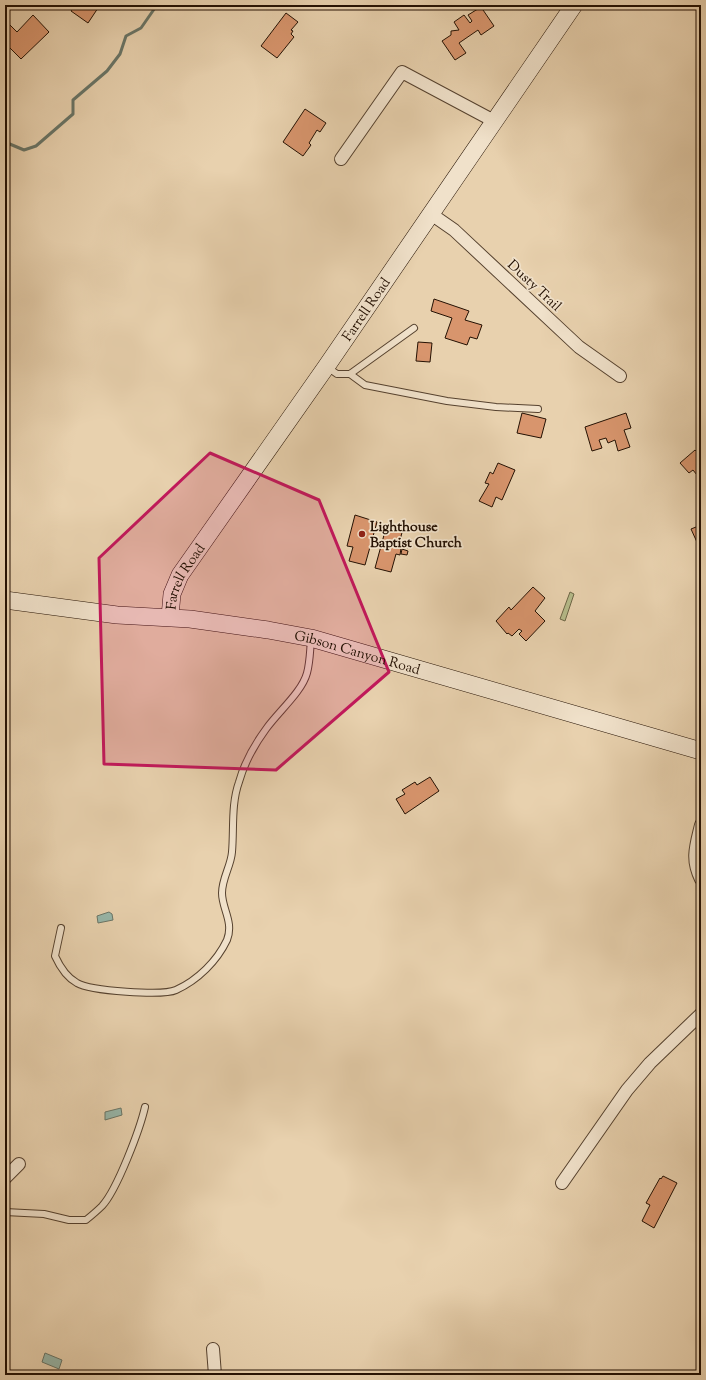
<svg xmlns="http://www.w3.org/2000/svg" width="706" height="1380" font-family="'Sorts Mill Goudy',serif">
  <rect width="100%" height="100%" fill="#e8d1ae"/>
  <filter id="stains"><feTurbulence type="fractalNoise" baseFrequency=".005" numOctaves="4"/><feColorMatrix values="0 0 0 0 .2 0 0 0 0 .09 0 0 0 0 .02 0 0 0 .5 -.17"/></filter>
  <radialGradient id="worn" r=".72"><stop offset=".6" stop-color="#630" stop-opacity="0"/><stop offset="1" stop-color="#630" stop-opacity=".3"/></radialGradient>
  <path fill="#b6bb8a" stroke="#6d6646" d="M570,592L574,594L565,621L560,619Z"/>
  <g fill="#97b7aa" stroke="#697567">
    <path d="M109,912L112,914L113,920L98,923L97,916Z"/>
    <path d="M121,1108L122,1115L105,1120V1112Z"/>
    <path d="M45,1353L62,1360L59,1369L42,1362Z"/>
  </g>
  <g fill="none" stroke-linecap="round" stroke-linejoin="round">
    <path stroke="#697567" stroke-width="3" d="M5,142L24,150L36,146L73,114V100L107,71L120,54L126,36L141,28L157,5"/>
  </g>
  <g fill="#d8956d" stroke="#241103">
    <path d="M75,5H100L88,23L71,11Z"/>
    <path d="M481,7L494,26L481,35L478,30L459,43L466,53L455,60L442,41L451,35V31L459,30L454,22L464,15L470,23L472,21L468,15Z"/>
    <path d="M286,13L298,22L291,30L293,31L291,34L294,37L277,58L261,46Z"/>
    <path d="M33,15L49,32L21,59L5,43V31L10,25L17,32Z"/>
    <path d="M305,109L326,123L320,132L317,130L309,143L311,145L303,156L283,142Z"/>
    <path d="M434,299L469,311L465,320L482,325L477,339L470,337L467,345L445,338L452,318L431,311Z"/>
    <path d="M418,342L432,343L430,362L416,361Z"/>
    <path d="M522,413L546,419L541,438L517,433Z"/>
    <path d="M626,413L631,428L624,430L630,447L618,451L615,440L608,443L606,438L599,440L602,448L592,451L585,427Z"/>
    <path d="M701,445V480L693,470L689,473L680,463L695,450L697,452L699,451L697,448Z"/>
    <path d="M498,463L515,470L502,500L496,497L492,507L479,501L489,484L485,483L490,472L493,474Z"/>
    <path d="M355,515L377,522L365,565L349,561L353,547L347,546Z"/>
    <path d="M387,524L403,529L398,547L401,548L400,555L396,554L391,572L375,568Z"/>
    <path d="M701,525V551L691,529Z"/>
    <path d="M404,542L410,543L408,548L402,546Z"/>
    <path d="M402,549L408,551L407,555L401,554Z"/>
    <path d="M533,587L545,598L535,611L545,621L526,641L519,634L522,631L519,629L512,636L508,633L507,634L496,621L509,607L511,610Z"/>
    <path d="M430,777L439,791L405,814L396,799L405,794L402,790L415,782L417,785Z"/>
    <path d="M663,1176L677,1183L654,1228L642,1221L650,1205L646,1203L660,1178L661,1179Z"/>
  </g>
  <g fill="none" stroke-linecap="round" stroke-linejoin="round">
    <g stroke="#55412e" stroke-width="8">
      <g id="lane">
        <path d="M327,367L337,374H350L414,328"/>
        <path d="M350,374L365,385L447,401L496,407L538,409"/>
        <path d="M61,928L55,956C60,967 66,977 77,983C90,991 163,996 176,990C198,980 217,961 227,940C234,922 222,909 222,893C222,878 231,866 232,852C234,829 231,804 239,782C244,764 255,744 266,729C278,712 302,692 307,673C310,662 310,650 311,640"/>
        <path d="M5,1212L44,1214L69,1220H86C91,1216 97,1211 102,1206C117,1190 140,1129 145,1107"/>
      </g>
    </g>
    <g stroke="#55412e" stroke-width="14">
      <g id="street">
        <path d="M341,159L402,72L494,121"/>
        <path d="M431,214L454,230L579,347L620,376"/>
        <path d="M701,825C696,846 691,859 701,879"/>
        <path d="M5,1178L19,1164"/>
        <path d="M562,1183L627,1090L650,1063L701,1014"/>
        <path d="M213,1349L215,1375"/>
      </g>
    </g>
    <g stroke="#241103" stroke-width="18">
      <g id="secondary">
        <path id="s1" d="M5,600L117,615L190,619L268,630L311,638L701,751"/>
        <path id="s2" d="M170,617L172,594L180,575L326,367L574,5"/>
      </g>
    </g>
    <use href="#lane" stroke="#f0e1ca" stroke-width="6"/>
    <use href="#street" stroke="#f0e1ca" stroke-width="12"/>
    <use href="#secondary" stroke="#f0e1ca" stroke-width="17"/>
  </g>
  <path fill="#c2185b" fill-opacity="0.2" stroke="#c2185b" stroke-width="3" stroke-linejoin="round" d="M210,453L319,500L389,672L276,770L104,764L99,558Z"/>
  <circle fill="#8f2418" stroke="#f0e1ca" stroke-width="1.5" cx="362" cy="534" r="4"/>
  <g text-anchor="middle" stroke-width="3.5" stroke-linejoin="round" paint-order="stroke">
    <g font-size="14" fill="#241103" stroke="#f0e1ca">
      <text transform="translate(535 285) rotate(43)" y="5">Dusty Trail</text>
      <text dy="5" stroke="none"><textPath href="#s2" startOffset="368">Farrell Road</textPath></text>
      <text dy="5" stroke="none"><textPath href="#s2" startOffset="44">Farrell Road</textPath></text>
      <text dy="5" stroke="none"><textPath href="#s1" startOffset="357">Gibson Canyon Road</textPath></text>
    </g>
    <g font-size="14" font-weight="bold" fill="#241103" stroke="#f0e1ca" text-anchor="start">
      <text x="370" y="531">Lighthouse<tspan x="370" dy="16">Baptist Church</tspan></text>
    </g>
  </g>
  <rect width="706" height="1380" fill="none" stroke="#e8d1ae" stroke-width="20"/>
  <rect x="6" y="6" width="694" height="1368" fill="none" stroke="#241103" stroke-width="2"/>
  <rect x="10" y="10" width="686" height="1360" fill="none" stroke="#241103"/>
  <rect width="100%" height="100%" filter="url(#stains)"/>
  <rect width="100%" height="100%" fill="url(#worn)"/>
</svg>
